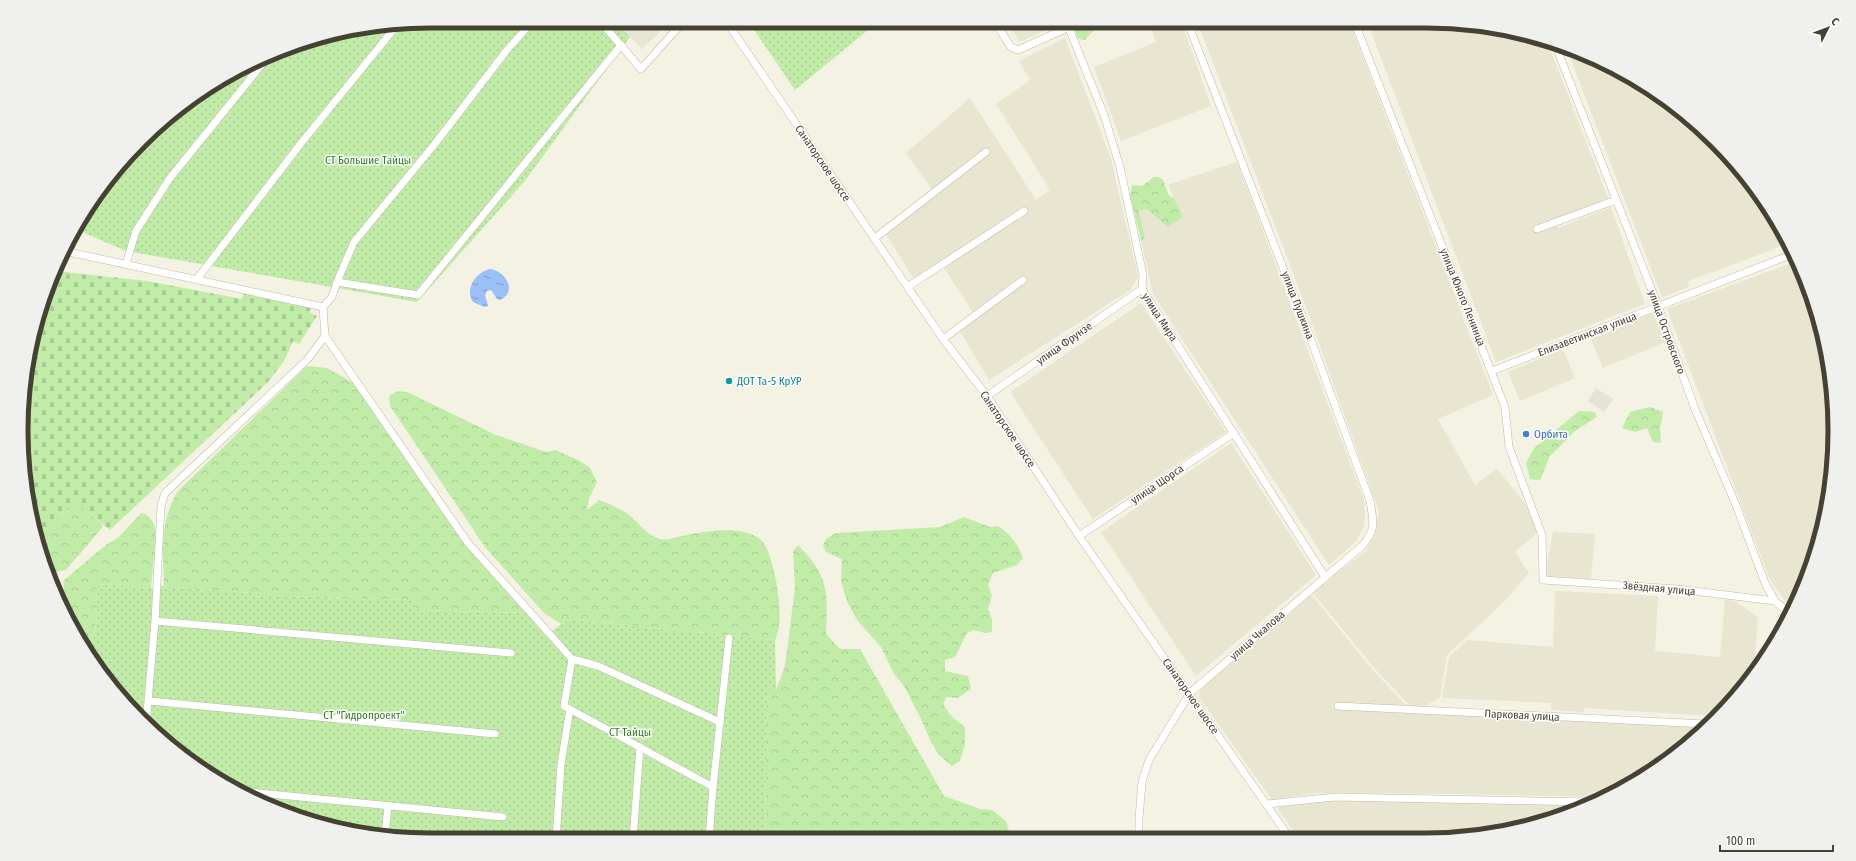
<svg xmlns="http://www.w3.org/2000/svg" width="1856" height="861" font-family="'Fira Sans Condensed',sans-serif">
  <defs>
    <pattern id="green-dots" width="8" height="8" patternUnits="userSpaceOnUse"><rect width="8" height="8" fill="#c1eca8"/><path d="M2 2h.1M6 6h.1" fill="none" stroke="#a7cc91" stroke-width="1.8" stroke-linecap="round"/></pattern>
    <pattern id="forest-crowns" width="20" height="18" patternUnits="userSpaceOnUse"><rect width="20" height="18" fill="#c1eca8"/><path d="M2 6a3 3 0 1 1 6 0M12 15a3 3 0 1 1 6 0" fill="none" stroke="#a7cc91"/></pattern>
    <pattern id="cemetery-stones" width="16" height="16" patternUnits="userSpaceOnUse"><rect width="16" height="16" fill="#c1eca8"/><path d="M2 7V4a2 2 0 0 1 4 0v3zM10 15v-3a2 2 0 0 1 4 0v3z" fill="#a7cc91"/></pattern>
    <pattern id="water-ripples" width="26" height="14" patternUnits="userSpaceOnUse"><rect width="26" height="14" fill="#99c0f7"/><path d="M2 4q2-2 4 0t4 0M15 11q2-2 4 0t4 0" fill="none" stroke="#7f9ec9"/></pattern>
  </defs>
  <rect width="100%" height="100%" fill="#f4f2e3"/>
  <g fill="#e8e5d1">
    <path d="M615,21H672L642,49Z"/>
    <path d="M1006,21H1058L1059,24L1020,42Z"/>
    <path d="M1149,21H1181L1211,106L1121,141L1094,67L1156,42Z"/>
    <path d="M1197,21H1349L1493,395L1438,419L1475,485L1497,469L1528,507L1538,532L1515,552L1529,573L1506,600L1447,655L1440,698L1415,711L1378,672L1311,591L1365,552L1375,535L1379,512L1306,307Z"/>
    <path d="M1367,21H1426L1505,29L1520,33L1521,37L1525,35L1547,41L1608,198L1533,228L1534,232L1556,224L1558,228L1611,207L1645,304L1496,362Z"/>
    <path d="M1065,38L1111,159L1138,277L1130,290L989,380L958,328L976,317L940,262L914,279L882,228L933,191L906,153L970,98L1036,200L1050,190L996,104L1030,80L1019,61Z"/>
    <path d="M1566,47L1582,52L1653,90L1715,141L1766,203L1788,244L1688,281L1689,287L1662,297Z"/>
    <path d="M1237,162L1364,500L1365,516L1363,529L1356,541L1329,565L1153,294L1141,240L1145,239L1139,211L1146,209L1183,217L1168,185Z"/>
    <path d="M1797,261L1804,274L1827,350L1835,430L1827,510L1804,587L1793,607L1786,602L1770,580L1667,309Z"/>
    <path d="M1141,303L1226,432L1093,519L1010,392Z"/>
    <path d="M1653,313L1665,342L1603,368L1591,339Z"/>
    <path d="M1563,349L1575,378L1520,401L1508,372Z"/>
    <path d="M1231,443L1316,575L1196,676L1101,532Z"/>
    <path d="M1553,532L1595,534L1591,579L1545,576Z"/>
    <path d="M1555,591L1658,596L1655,651L1720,657L1725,599L1736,602L1758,617L1755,655L1764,656L1751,680L1714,716L1584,708V712L1551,710V703L1442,698L1449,657L1467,640L1553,647Z"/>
    <path d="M1310,593L1376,674L1413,712L1705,726L1675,755L1602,797L1453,794L1316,793L1272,800L1199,697L1201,688Z"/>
    <path d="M1356,799L1586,806L1479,836L1297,837L1278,809L1284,804Z"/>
  </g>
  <path fill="#e5e2d9" d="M1596,388L1613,399L1604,412L1588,401Z"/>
  <g fill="url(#green-dots)">
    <path d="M431,21H615L630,37L524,182L417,302L126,251L75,229L122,161L161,122L226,76L299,43L351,29Z"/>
    <path d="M748,21H879L795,90Z"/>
    <path d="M98,584L151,588L164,586L287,596L413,600L416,610L526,613L548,634L568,619L775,640L776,690H767L765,839L430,840L350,832L274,809L226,785L161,739L122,700L91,656L98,608L96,604Z"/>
  </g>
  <g fill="url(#forest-crowns)">
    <path d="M1078,21H1098L1093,31L1085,40L1077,38L1075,28Z"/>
    <path d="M1154,177H1159L1163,180L1169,196L1174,198L1183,217L1168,227L1147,209L1139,211L1145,239L1141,240L1130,195L1132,185L1142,186Z"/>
    <path d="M307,366L327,368L352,382L467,546L526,613L416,610L413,600L287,596L164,586C163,550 159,525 177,492Z"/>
    <path d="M398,391L407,392L496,435L546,452L556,450L580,461L590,468L597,482L589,498L587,510L599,500C609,504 620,508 629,515C640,524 646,535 660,539C667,541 679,536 687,535C708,531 743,525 761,540C770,548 773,570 776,580C779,598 783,623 775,640L568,619L561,624L544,613L485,547L390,406L389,396Z"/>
    <path d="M1650,407L1663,412L1660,429L1661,443L1653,442L1647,428L1635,432L1622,428L1630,412Z"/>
    <path d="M1579,411L1595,412L1597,417L1575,431L1550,456L1540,480L1530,479L1526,463L1534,448Z"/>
    <path d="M74,500L102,524V528L66,570L48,573L43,562L36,532L45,530Z"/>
    <path d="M141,513C148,514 154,521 155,528C157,542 152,573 151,588L98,584L96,604L98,608L91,656C83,646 62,616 62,603C62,595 65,589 63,581L107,544L118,538Z"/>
    <path d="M964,517L990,527L998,526C1011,535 1017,543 1023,558L1017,565L993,573L988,585L992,596L988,609L992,619V632L985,633L973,630L967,633L955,657L945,660V671L968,676L971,689L958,698L946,697L943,704L951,716L965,727V744L960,761L952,766L939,755L931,742L921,719L904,686L894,674L881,647L857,620L847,601L841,581L842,559L826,552L823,545L826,539L836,533L940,527Z"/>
    <path d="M798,545C829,576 828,592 826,634L840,649H860L944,796L980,809L992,810L1006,821L1011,838L765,839L767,690H776L785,666L795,588L793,551Z"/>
  </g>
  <path fill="url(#cemetery-stones)" d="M55,271L147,281L242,299L244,293L312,306L310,313L317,316L299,344L293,341L284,361L268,382L110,530L74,501L45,530L36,532L25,484L21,430L29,351L43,299Z"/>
  <path fill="url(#water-ripples)" d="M490,269C506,271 518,292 500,300L497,299L491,290L487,291L485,295L488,306L484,307L473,302C464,288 477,272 490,269Z"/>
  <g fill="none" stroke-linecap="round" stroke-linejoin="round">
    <g stroke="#c0bba5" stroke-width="8">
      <g id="street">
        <path d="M600,21L641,69L684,21"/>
        <path d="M726,21L943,339L987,396L1079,536L1289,837"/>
        <path d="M994,21L1011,47L1018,50L1083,21"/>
        <path d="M1066,21L1104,115L1120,167L1143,275L1142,289L1325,577"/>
        <path d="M1354,21L1505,407L1509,447L1542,535L1543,580L1677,589L1775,601"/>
        <path d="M1555,44L1658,306L1695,409L1736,505L1765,583L1775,601L1789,613"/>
        <path d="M1537,229L1616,200"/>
        <path d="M875,238L986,152"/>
        <path d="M64,251L323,307"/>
        <path d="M126,264L136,231L170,178L268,57"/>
        <path d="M197,279L302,142L398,24"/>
        <path d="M337,282L354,242L434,145L507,50L533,21"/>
        <path d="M909,286L1024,211"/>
        <path d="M325,336L468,543L572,659L598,666L720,722"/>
        <path d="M943,339L1023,280"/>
        <path d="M1492,371L1793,254"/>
        <path d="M987,396L1142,289"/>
        <path d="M1079,536L1234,433"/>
        <path d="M155,621L511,653"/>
        <path d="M572,659L564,706L713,787"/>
        <path d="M149,701L495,734"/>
        <path d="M1338,706L1706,724"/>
        <path d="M146,724L155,621L161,506L165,493L307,360L325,336L323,307L332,297L337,282L418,295L621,45"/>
        <path d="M238,791L503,817"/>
        <path d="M1267,804L1335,797L1593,802"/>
        <path d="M385,835L388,806"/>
        <path d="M1139,838V819L1142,782L1149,760L1190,693L1363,545C1377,528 1373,521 1370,501L1310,337L1187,21"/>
        <path d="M633,839L640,747"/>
        <path d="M709,839L713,787L729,638"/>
        <path d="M556,840L561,764L570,709"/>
      </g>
    </g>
    <use href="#street" stroke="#fff" stroke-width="7"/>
  </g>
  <circle fill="#0f9aa8" stroke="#fff" stroke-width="1.5" cx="729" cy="381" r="4"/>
  <circle fill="#3f7fe0" stroke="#fff" stroke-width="1.5" cx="1526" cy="434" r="4"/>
  <g text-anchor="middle" stroke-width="3" stroke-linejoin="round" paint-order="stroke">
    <g font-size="11" fill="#337d21" stroke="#fff">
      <text x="368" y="164">СТ Большие Тайцы</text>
      <text x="364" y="719">СТ "Гидропроект"</text>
      <text x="630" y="736">СТ Тайцы</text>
    </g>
    <g font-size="11" fill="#464233" stroke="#fff">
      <text transform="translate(823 163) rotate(56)" y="4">Санаторское шоссе</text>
      <text transform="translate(1463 297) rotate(68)" y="4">улица Юного Ленинца</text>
      <text transform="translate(1298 305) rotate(69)" y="4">улица Пушкина</text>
      <text transform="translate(1160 317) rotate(57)" y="4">улица Мира</text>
      <text transform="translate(1667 332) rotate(70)" y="4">улица Островского</text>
      <text transform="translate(1587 334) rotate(-21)" y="4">Елизаветинская улица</text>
      <text transform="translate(1064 343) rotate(-35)" y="4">улица Фрунзе</text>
      <text transform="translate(1008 429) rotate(56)" y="4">Санаторское шоссе</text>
      <text transform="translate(1157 484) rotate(-34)" y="4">улица Щорса</text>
      <text transform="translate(1659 588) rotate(5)" y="4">Звёздная улица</text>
      <text transform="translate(1257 635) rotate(-41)" y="4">улица Чкалова</text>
      <text transform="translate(1191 696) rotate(55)" y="4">Санаторское шоссе</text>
      <text transform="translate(1522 715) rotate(3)" y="4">Парковая улица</text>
    </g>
    <g font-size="11" fill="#0d838f" stroke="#fff" text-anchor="start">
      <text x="737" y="385">ДОТ Та-5 КрУР</text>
    </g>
    <g font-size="11" fill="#366cbe" stroke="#fff" text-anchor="start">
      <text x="1534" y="438">Орбита</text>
    </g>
  </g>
  <path d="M0 0H1856V861H0ZM430 28H1426A402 402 0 0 1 1828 430V431A402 402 0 0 1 1426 833H430A402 402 0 0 1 28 431V430A402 402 0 0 1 430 28Z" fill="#f0f0ef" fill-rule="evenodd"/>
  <path fill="none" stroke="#464233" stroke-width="5" d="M430 28H1426A402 402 0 0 1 1828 430V431A402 402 0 0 1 1426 833H430A402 402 0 0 1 28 431V430A402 402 0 0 1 430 28Z"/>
  <g transform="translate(1828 28) rotate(48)" stroke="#ffffff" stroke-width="3" paint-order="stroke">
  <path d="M0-3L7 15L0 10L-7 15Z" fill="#464233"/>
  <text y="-6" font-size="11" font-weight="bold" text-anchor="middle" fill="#464233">С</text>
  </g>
  <path d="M1720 845v6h113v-6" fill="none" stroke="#464233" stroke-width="2"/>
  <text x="1726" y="845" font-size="12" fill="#464233" stroke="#ffffff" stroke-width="3" paint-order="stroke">100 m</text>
</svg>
